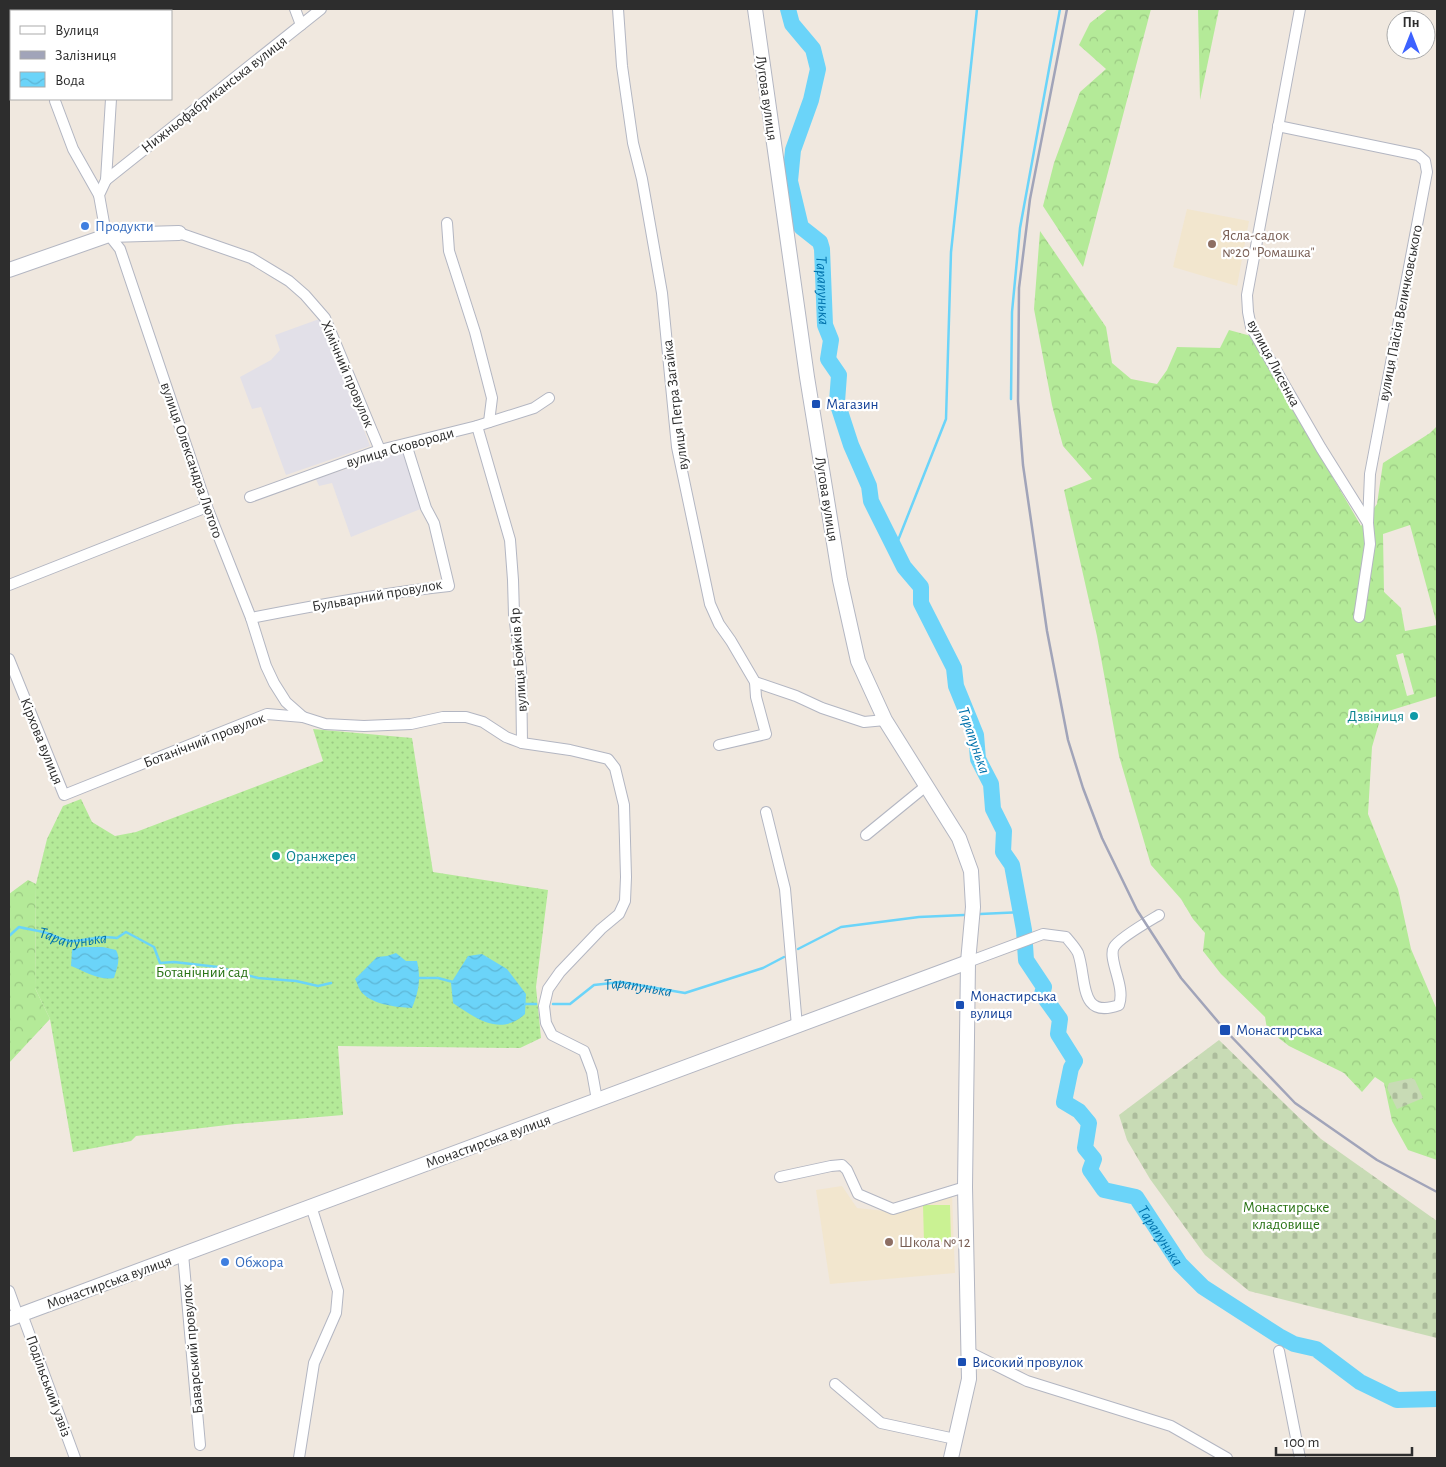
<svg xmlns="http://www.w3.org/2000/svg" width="1446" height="1467" font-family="'Alegreya Sans',sans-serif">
  <defs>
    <pattern id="grass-dots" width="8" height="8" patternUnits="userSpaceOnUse" patternTransform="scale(1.25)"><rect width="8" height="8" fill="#b4ea98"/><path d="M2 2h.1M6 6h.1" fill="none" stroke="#9bc983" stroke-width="1.8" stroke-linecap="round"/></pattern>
    <pattern id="forest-crowns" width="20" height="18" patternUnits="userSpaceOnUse" patternTransform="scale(1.25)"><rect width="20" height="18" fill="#b4ea98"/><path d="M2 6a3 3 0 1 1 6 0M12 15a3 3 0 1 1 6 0" fill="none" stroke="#9bc983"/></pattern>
    <pattern id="cemetery-stones" width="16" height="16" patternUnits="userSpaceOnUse" patternTransform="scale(1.25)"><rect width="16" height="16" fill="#c8dbb5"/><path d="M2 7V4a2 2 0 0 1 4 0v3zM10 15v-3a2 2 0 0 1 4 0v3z" fill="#acbc9c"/></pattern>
    <pattern id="water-waves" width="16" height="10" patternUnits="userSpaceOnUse" patternTransform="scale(1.25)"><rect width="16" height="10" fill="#6bd4f9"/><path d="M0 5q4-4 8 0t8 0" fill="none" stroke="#5db6d6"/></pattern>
  </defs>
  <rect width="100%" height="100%" fill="#f0e8df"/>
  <g fill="#e2e0e8">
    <path d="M322,318L370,446L286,475L261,407L252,409L240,377L271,360L280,350L275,335Z"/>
    <path d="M406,450L423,508L351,537L332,483L319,486L316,479Z"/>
  </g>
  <g fill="#f2e6ce">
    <path d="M1187,209L1249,221L1237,286L1173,267Z"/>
    <path d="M842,1186L857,1208L894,1212L952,1194L955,1273L830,1284L816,1190Z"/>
  </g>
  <path fill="url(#grass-dots)" d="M313,729L412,738L433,872L548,890L536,987L541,1038L520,1048L338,1046L343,1115L235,1124L136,1136L131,1141L73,1152L50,1019L35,988L36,884L47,839L63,806L81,799L92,822L115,836L136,832L323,761Z"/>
  <g fill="url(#forest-crowns)" fill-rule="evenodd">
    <path d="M1108,9H1151L1083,267L1043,206L1054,163L1080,92L1106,69L1079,45L1090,23Z"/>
    <path d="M1198,9H1219L1200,100Z"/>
    <path d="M1040,231L1106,327L1112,363L1131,379L1157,384L1167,370L1177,347L1220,348L1229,330L1251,336L1361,526L1377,504L1383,463L1430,433L1437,426V696L1382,713L1372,747L1368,814L1398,889L1411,949L1437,1010V1160L1408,1150L1392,1121L1384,1083L1375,1077L1362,1092L1344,1073L1289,1046L1267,1029L1265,1017L1221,974L1203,951L1205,933L1193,919L1181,899L1151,865L1119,756L1097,636L1064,490L1092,479L1063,446L1052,405L1034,309ZM1410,525L1437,625L1405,631L1401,608L1384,592L1383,534ZM1403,653L1414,694L1407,696L1396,655Z"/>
    <path d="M28,880L36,884L35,988L50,1019L9,1063V894Z"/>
  </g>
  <g fill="url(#cemetery-stones)">
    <path d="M1219,1040L1321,1139L1437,1221V1338L1249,1291L1205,1255L1150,1179L1127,1140L1119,1115Z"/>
    <path d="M1412,1078L1415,1080L1423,1098L1397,1109L1387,1088L1389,1083Z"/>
  </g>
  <path fill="#caf293" d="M923,1205H950L951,1242H924Z"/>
  <g fill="url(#water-waves)">
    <path d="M82,947H103L116,950C121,959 117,968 114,978C100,981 84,971 71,966L72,950Z"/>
    <path d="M396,953L406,961H417C421,979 419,991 412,1008C396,1007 370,1005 360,990C358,987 357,982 355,979L377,957L387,956Z"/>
    <path d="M482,954L507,969L526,994L525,1014C500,1037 475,1018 453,1003L451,983L468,956Z"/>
  </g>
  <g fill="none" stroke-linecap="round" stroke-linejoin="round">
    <g stroke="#6bd4f9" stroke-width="2.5">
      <path d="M1011,399L1012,312L1020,228L1060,9"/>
      <path d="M895,548L946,419L951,252L977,9"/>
      <path d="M980,914L1021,912"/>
      <path id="s1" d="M9,936L19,927C27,929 35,930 43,932C53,934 63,942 74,941C90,940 99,935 117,938L126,932L154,947L160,963L174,962L218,967L258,978L296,981L318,986L331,983"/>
      <path d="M798,949L841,927L919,917L964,915"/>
      <path d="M417,978H438L453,982"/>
      <path d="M525,1004H536"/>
      <path id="s2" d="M553,1004H570L594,985L621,982L685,993L763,968L784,957"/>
    </g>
    <path stroke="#6bd4f9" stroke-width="16" id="s3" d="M788,9L792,24L813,49L818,69L811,100L793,150L790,181L801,227L820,242L822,249L825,325L831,340L828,359L839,375L837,402L851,445L869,486L871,501L904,567L921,587V603L954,668L956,686L976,735L978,759L991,784L993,809L1004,831L1003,852L1012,865L1024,930L1026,960L1044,987L1042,994L1060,1019L1058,1034L1075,1061L1071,1068L1064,1102L1079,1111L1089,1123L1085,1148L1094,1159L1090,1170L1104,1190L1136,1197L1180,1264L1203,1287L1279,1336L1294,1344L1316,1349L1360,1382L1397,1400L1437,1399"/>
    <g stroke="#b3b6c2" stroke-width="12">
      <g id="street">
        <path d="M88,9V11"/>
        <path d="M295,9L301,25"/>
        <path d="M618,9L622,66L633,143L642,179L662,293L677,447L710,604L719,624L731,641L755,682L796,696L822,708L864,722L885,720"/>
        <path d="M1300,9L1247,295L1248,312L1251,327L1321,448L1368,523"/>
        <path d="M9,41L11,40"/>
        <path d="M111,99L106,180L99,195L104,223L109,235L120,249L207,507L251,618L266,666L274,683L286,702L303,717"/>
        <path d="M55,101L73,149L99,195"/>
        <path d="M1278,126L1418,155L1425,161L1427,172L1370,474L1368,523L1370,544L1359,617"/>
        <path d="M106,180L321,9"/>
        <path d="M447,223L449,251L475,332L492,398L489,422"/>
        <path d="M179,233L251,258L289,281L305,295L325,318L380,450"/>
        <path d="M477,426L510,540L513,580L514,615L521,669L522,743L570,750L608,759L615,768L624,805L626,877L625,901L619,914L601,929L560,972L548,989L544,1006L546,1023L552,1035L584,1051L592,1072L597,1100"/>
        <path d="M250,497L380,450L477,426L534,408L549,398"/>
        <path d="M9,585L207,507"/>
        <path d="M251,618C317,605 382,593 449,586L434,523L426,508L406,444"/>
        <path d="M9,659L64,795L267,714L303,717L325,724L364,726L411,724L443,717H466L483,722L506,737L522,743"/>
        <path d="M719,745L766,734L756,697L755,682"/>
        <path d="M766,812L785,889L797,1026"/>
        <path d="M866,835L926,786"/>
        <path d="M968,962L1043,934L1066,937C1070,942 1075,947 1078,953C1087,978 1078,1020 1119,1005C1126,986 1107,959 1114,947C1119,938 1149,921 1159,915"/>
        <path d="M780,1177L831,1166L842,1165L847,1170L858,1194L893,1209L965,1187"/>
        <path d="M183,1254L200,1445"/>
        <path d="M9,1291L18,1316"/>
        <path d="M22,1314L75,1458"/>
        <path d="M1279,1351L1300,1458"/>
        <path d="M969,1352L1027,1381L1171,1426L1227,1458"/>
        <path d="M835,1384L881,1423L955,1439"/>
        <path d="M299,1458L314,1363L336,1313L338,1291L311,1206"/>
      </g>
    </g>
    <g stroke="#b3b6c2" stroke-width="16">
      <g id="secondary">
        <path d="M755,9L807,377L840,580L858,661L885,720L959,838L971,871L973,907L968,962L965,1187L969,1379L951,1458"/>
        <path d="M9,270L109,235L179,233"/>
        <path d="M9,1319L968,962"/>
      </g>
    </g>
    <use href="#street" stroke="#fff" stroke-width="10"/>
    <use href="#secondary" stroke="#fff" stroke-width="14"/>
    <path stroke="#a1a4b9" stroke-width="2.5" d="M1067,9L1030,199L1019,288L1018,401L1023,465L1047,631L1068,740L1083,788L1102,838L1137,910L1181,978L1225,1030L1295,1103L1377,1160L1437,1192"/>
  </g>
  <g fill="#3f7fe0" stroke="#fff" stroke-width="2">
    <circle cx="85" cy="226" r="5"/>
    <circle cx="225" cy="1262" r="5"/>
  </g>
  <g fill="#8d6e63" stroke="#fff" stroke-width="2">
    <circle cx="1212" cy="244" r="5"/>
    <circle cx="889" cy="1242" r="5"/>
  </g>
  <g fill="#1a4fb4" stroke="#fff" stroke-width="2">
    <rect x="811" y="399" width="10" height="10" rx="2.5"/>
    <rect x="955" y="1000" width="10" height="10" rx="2.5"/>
    <rect x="1219" y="1024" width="12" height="12" rx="2.5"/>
    <rect x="957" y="1357" width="10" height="10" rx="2.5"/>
  </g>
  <g fill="#0f9aa8" stroke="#fff" stroke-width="2">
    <circle cx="1414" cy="716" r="5"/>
    <circle cx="276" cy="856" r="5"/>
  </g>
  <g text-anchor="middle" stroke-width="4.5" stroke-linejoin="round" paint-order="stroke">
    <g font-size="15" fill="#2d2d2d" stroke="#fff">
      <text transform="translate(214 94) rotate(-38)" y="5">Нижньофабриканська вулиця</text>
      <text transform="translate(767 98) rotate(82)" y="5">Лугова вулиця</text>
      <text transform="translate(1400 313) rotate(-79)" y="5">вулиця Паїсія Величковського</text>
      <text transform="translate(1274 363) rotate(62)" y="5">вулиця Лисенка</text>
      <text transform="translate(348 374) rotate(67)" y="5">Хімічний провулок</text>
      <text transform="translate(675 405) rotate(-97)" y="5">вулиця Петра Загайка</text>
      <text transform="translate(400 447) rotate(-16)" y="5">вулиця Сковороди</text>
      <text transform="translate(192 460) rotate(71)" y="5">вулиця Олександра Лютого</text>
      <text transform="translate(827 499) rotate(81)" y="5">Лугова вулиця</text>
      <text transform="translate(377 595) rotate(-10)" y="5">Бульварний провулок</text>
      <text transform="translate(518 660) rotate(-94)" y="5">вулиця Бойків Яр</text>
      <text transform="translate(204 740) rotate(-21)" y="5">Ботанічний провулок</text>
      <text transform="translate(42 741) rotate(68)" y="5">Кірхова вулиця</text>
      <text transform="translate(488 1141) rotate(-20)" y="5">Монастирська вулиця</text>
      <text transform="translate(109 1282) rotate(-20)" y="5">Монастирська вулиця</text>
      <text transform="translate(192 1349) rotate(-95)" y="5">Баварський провулок</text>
      <text transform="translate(49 1386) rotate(70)" y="5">Подільський узвіз</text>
    </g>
    <g font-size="15" fill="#366cbe" stroke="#fff" text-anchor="start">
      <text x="95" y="231">Продукти</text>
      <text x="235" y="1267">Обжора</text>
    </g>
    <g font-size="15" fill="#785e54" stroke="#fff" text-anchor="start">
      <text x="1222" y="240">Ясла-садок<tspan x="1222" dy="17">№20 "Ромашка"</tspan></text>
      <text x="899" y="1247">Школа № 12</text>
    </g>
    <g font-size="15" fill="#164399" stroke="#fff" text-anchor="start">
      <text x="826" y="409">Магазин</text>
      <text x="970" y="1001">Монастирська<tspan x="970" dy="17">вулиця</tspan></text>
      <text x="1236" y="1035">Монастирська</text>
      <text x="972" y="1367">Високий провулок</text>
    </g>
    <g font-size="15" fill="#0d838f" stroke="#fff" text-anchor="end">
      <text x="1404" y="721">Дзвіниця</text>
      <text x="286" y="861" text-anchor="start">Оранжерея</text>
    </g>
    <g font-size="15" fill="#297315" stroke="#fff">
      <text x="202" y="977">Ботанічний сад</text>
      <text x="1286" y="1212">Монастирське<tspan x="1286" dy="17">кладовище</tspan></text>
    </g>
    <g font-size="16" font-style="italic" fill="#0273ad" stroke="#fff">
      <text dy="6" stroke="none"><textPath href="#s3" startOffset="305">Тарапунька</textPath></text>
      <text transform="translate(975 740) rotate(71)" y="6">Тарапунька</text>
      <text dy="6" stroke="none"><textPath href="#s1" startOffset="69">Тарапунька</textPath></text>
      <text dy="6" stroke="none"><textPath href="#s2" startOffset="92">Тарапунька</textPath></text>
      <text dy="6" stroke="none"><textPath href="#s3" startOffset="1369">Тарапунька</textPath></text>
    </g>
  </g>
  <rect width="1446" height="1467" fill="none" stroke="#2d2d2d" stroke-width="20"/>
  <rect x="10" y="10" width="162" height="90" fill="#ffffff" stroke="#ababab"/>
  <rect x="20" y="26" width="25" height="8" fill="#ffffff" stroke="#ababab"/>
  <text x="55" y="35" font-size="15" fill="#2d2d2d">Вулиця</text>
  <rect x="20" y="51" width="25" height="8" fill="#a1a4b9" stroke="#ababab"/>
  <text x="55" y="60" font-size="15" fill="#2d2d2d">Залізниця</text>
  <rect x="20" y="72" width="25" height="15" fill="url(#water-waves)" stroke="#ababab"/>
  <text x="55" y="85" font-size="15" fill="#2d2d2d">Вода</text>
  <g transform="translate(1411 35)"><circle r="24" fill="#ffffff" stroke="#ababab"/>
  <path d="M0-4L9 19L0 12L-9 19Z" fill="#3d62ff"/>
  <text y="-8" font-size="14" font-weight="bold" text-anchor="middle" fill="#2d2d2d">Пн</text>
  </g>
  <path d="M1276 1447v8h136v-8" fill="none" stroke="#2d2d2d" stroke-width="2.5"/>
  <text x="1284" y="1447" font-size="15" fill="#2d2d2d" stroke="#ffffff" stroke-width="4" paint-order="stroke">100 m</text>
</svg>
